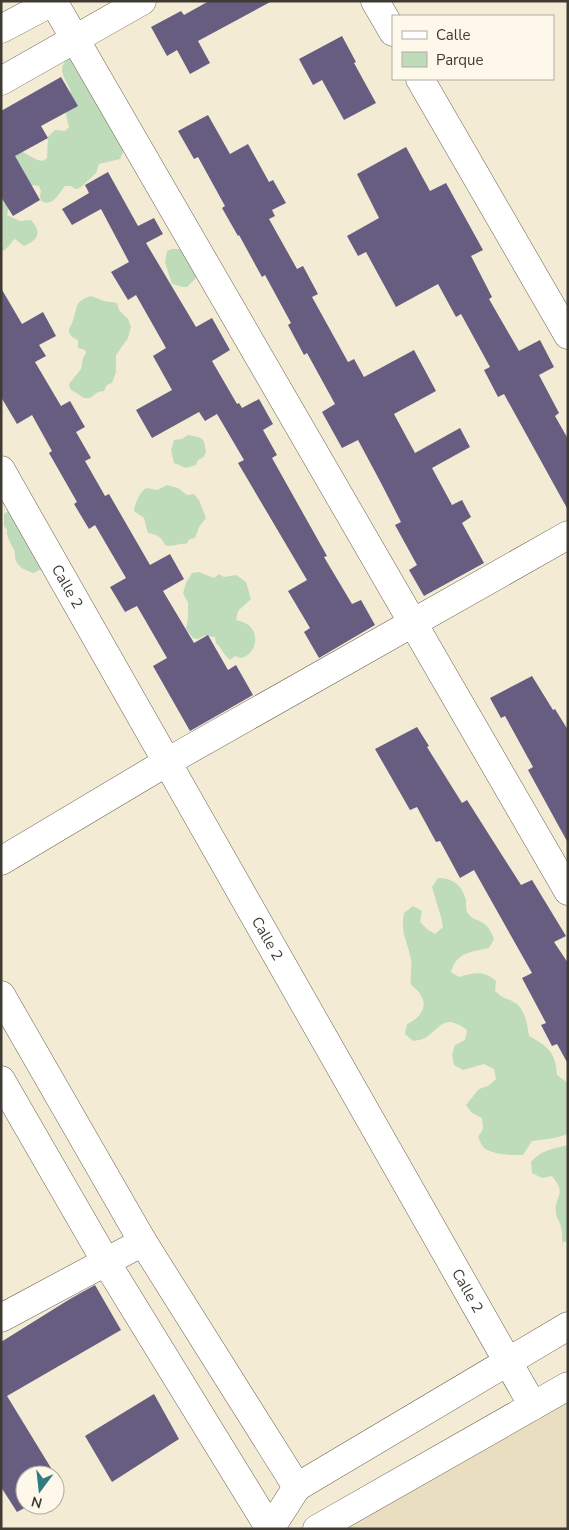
<svg xmlns="http://www.w3.org/2000/svg" width="569" height="1530" font-family="'Nunito Sans',sans-serif">
  <rect width="100%" height="100%" fill="#f4ebd5"/>
  <path fill="#eadec1" d="M568,1400V1529H340Z"/>
  <g fill="#bedcb9">
    <path d="M68,58L78,61L124,150L120,159L99,164L96,173L80,188L75,189L71,186H65C58,194 57,201 46,203L41,201L40,196L41,191L39,186L33,185L9,205L7,215L20,221L31,220C42,233 39,239 24,246L15,239C10,243 8,249 1,252V190L16,149C26,152 33,160 43,161L47,158L48,137L55,130L65,131L69,127L64,106L71,92C67,79 55,71 68,58Z"/>
    <path d="M172,249H179L186,251L198,276L187,287H183L172,284L165,262L167,251Z"/>
    <path d="M91,296L104,301L117,303L119,310L128,319L131,327L128,338L116,355V372L112,383L107,385L104,391L98,392L90,398H84L70,389L69,384L81,369L83,358L86,353L85,350L78,348V340C75,339 70,336 69,332C68,329 72,324 73,320C78,307 74,301 91,296Z"/>
    <path d="M188,435C201,438 204,435 206,452L204,457L198,460L196,465L186,468L174,463L171,450L174,440L182,439Z"/>
    <path d="M167,485L178,488L187,495L194,494L199,500L206,518L199,527L195,538L190,539L186,544C178,543 173,548 165,545C162,537 156,534 148,533L144,518L134,511C135,503 140,492 146,488L157,490Z"/>
    <path d="M8,511L13,512L43,571L39,570L34,573C26,571 17,567 15,558C15,555 15,552 14,550C11,543 6,537 7,530L4,525V514Z"/>
    <path d="M199,572L214,578L219,574L224,577L236,575L246,582L251,599L238,611L236,620C239,621 244,622 247,624C261,633 256,655 241,658L235,656L230,660C224,656 222,648 216,643L215,637L204,636L198,639L193,638L186,629L188,618V603L183,593L186,583L192,573Z"/>
    <path d="M438,878C453,878 462,885 466,900C466,904 466,909 467,912C474,924 486,916 494,939L489,948C472,952 456,952 451,972L459,977C475,973 483,970 496,981L495,991C501,997 505,998 512,1001C525,1007 527,1023 529,1036C548,1046 556,1053 557,1075L568,1083V1134L555,1138L532,1141L523,1155C511,1155 494,1155 484,1148C481,1145 480,1141 478,1137L483,1129L482,1118L472,1113L466,1105L479,1089L488,1086L496,1079L494,1069L484,1064L463,1070L454,1065L452,1054L455,1045L465,1040L467,1030C444,1013 442,1027 425,1038C421,1040 417,1040 413,1041L405,1034L407,1024C428,1014 429,998 411,985C410,977 412,968 411,960C408,941 400,935 404,913L413,906L422,911L420,922L427,929L435,934L443,927L441,917L432,887Z"/>
    <path d="M568,1145V1241L563,1242V1248C562,1240 563,1231 560,1224C559,1220 556,1217 556,1213C554,1194 568,1196 552,1176L542,1178L532,1173L531,1162C542,1150 552,1149 568,1145Z"/>
  </g>
  <g fill="#665d81">
    <path d="M209,1H272L198,41L210,63L190,74L177,50L167,56L151,27L181,11L184,15Z"/>
    <path d="M342,36L356,62L354,63L376,103L344,120L322,80L313,85L299,59Z"/>
    <path d="M61,77L78,106L41,126L48,138L15,156L40,200L13,216L1,197V111Z"/>
    <path d="M208,115L230,154L248,144L269,182L273,180L286,203L272,210L275,216L269,219L297,269L303,266L318,294L312,297L348,362L354,359L364,377L414,350L436,391L394,414L415,453L460,428L470,447L432,468L452,505L462,500L471,517L462,523L484,563L424,596L409,570L417,565L395,525L401,522L381,483L358,440L342,448L322,412L335,404L307,353L304,355L288,325L291,323L265,275L262,277L239,235L238,236L222,208L225,206L198,157L194,159L178,131Z"/>
    <path d="M406,147L430,191L446,183L483,250L471,256L492,297L489,299L519,351L540,340L554,367L539,375L559,413L555,416L568,439V510L504,394L498,397L484,370L490,367L461,314L456,317L438,284L396,307L366,252L358,256L347,236L379,218L357,174Z"/>
    <path d="M108,172L138,226L154,218L163,234L146,243L196,327L212,318L230,350L212,361L237,404L239,403L242,408L259,399L273,424L263,430L277,455L272,458L327,556L324,557L352,604L361,600L375,625L319,658L304,632L310,628L288,591L307,580L238,463L244,460L217,414L205,421L199,412L152,438L136,410L172,390L153,356L166,348L136,295L128,300L111,272L129,262L101,209L72,225L62,209L89,193L85,185Z"/>
    <path d="M1,288L22,324L43,312L56,336L39,345L46,356L35,362L61,406L70,401L85,427L76,432L91,458L85,461L105,496L109,494L150,565L170,554L184,579L163,591L194,643L208,635L228,670L236,665L253,695L190,731L153,666L167,658L137,606L125,612L110,587L126,578L95,525L89,529L74,504L77,502L49,453L52,451L32,415L17,424L1,397Z"/>
    <path d="M532,676L553,710L555,709L568,730V843L528,770L533,767L505,716L501,718L490,698Z"/>
    <path d="M417,727L429,746L427,747L462,803L467,800L521,885L532,880L566,936L554,942L568,963V1064L557,1044L552,1046L541,1025L546,1023L522,978L532,973L474,870L460,878L440,841L436,842L417,807L410,810L375,749Z"/>
    <path d="M95,1285L121,1330L7,1396L62,1486L55,1491V1475H25V1505H30L17,1512L1,1487V1342L70,1299Z"/>
    <path d="M154,1394L179,1439L112,1482L85,1436Z"/>
  </g>
  <g fill="none" stroke-linecap="round" stroke-linejoin="round">
    <g stroke="#6b6350" stroke-width="29">
      <g id="minor">
        <path d="M53,1L568,891"/>
        <path d="M375,1L393,32"/>
        <path d="M1,29L54,1"/>
        <path d="M420,79L568,335"/>
        <path d="M1,81L142,1"/>
        <path id="s1" d="M1,470L533,1406"/>
        <path d="M1,861L167,762L568,535"/>
        <path d="M1,995L143,1242L297,1487"/>
        <path d="M1,1080L106,1262L270,1529"/>
        <path d="M1,1318L143,1242"/>
        <path d="M270,1529L297,1487L568,1326"/>
        <path d="M317,1529L568,1386"/>
      </g>
    </g>
    <use href="#minor" stroke="#fff" stroke-width="28"/>
  </g>
  <g text-anchor="middle" stroke-width="5" stroke-linejoin="round" paint-order="stroke">
    <g font-size="15" fill="#3f3b33" stroke="#fef8eb">
      <text dy="5" stroke="none"><textPath href="#s1" startOffset="134">Calle 2</textPath></text>
      <text dy="5" stroke="none"><textPath href="#s1" startOffset="539">Calle 2</textPath></text>
      <text dy="5" stroke="none"><textPath href="#s1" startOffset="944">Calle 2</textPath></text>
    </g>
  </g>
  <rect width="569" height="1530" fill="none" stroke="#3f3b33" stroke-width="5"/>
  <rect x="392" y="15" width="162" height="65" fill="#fef8eb" stroke="#b2aca1"/>
  <rect x="402" y="31" width="25" height="8" fill="#ffffff" stroke="#b2aca1"/>
  <text x="436" y="40" font-size="15" fill="#3f3b33">Calle</text>
  <rect x="402" y="52" width="25" height="15" fill="#bedcb9" stroke="#b2aca1"/>
  <text x="436" y="65" font-size="15" fill="#3f3b33">Parque</text>
  <g transform="translate(40 1490) rotate(195)"><circle r="24" fill="#fef8eb" stroke="#b2aca1"/>
  <path d="M0-4L9 19L0 12L-9 19Z" fill="#327a81"/>
  <text y="-8" font-size="14" font-weight="bold" text-anchor="middle" fill="#3f3b33">N</text>
  </g>
</svg>
